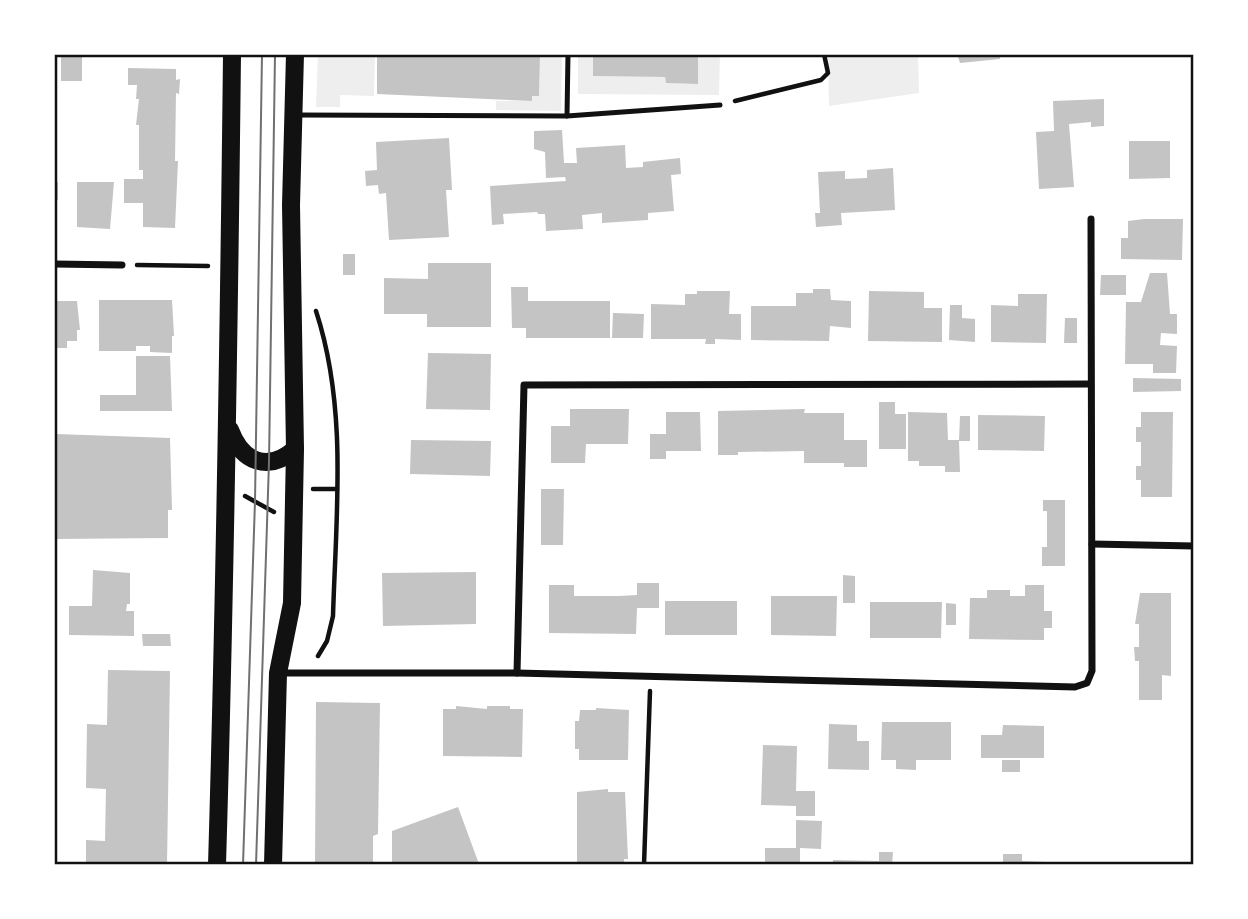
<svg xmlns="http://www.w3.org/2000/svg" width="1248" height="919" font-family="'DM Sans',sans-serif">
  <rect width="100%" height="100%" fill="#fff"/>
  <g fill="#eee">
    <path d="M318,54H375L374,96L340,95V107H316Z"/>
    <path d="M531,54H562L561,111L496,110V101H531L532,96H539L540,57Z"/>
    <path d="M578,54H593V76L665,77L666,83L698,84V54H720L719,95L578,94Z"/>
    <path d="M828,54H918L919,93L829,106Z"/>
  </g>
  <g fill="#c4c4c4">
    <path d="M377,54L540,56L539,96H532V101L377,94Z"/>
    <path d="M593,54H698V84L666,83L665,77L593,76Z"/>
    <path d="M957,54H1000V59L960,63Z"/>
    <rect x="61" y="56" width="21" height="25"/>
    <path d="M128,68L176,69V80L180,79L179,94L176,93L175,161H178L175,228L143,227V203H124V179H143V170H139V125H136L139,99H136L137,85H128Z"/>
    <path d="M1104,99V126L1091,127V122L1069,124L1074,187L1039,189L1036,132L1054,131L1053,101Z"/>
    <path d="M562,130L564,163H577L576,148L625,145L626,168L643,167V162L680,158L681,174L671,175L674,211L648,213V220L602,223V213L582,215L583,229L546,231L545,214H538L537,212L503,214L504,224L492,225L490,186L566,181L565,177L546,178L545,152L534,149V131Z"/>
    <path d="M449,138L452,190H446L449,237L389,240L386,193L379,194L378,185L366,186L365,171L377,170L376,142Z"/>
    <path d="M1129,141H1170V178L1129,179Z"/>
    <path d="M893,168L895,210L841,213L842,225L816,227L815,213H820L818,172L845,171V179L867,178V170Z"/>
    <rect x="54" y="182" width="4" height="18"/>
    <path d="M77,182H114L110,229L77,227Z"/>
    <path d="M1144,219H1183L1182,260L1121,259V238H1128V221Z"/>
    <rect x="343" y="254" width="12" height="21"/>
    <path d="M428,263H491V327H427V314H384V278L428,279Z"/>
    <path d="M1150,273H1167L1170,314H1177V334L1161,333L1160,345L1177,346L1176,373H1153V364H1125L1126,302H1141Z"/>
    <path d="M1101,275H1126V295H1100Z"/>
    <path d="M511,287H528V301H610V338H526V328H512Z"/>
    <path d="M813,289H830L831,300L851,301V328L830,326L829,341L751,340V306H796V293H813Z"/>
    <path d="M697,291H730L729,314H741V340L715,339V344H705L706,339H651V304L685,305V294H697Z"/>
    <path d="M869,291L924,292V308H942V342L868,341Z"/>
    <path d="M1018,294H1047L1046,343L991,342V305L1018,306Z"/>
    <path d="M99,300H172L174,336H172V353L150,352V346H136V351H99Z"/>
    <path d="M54,301H77L80,330H77V341H67V348H54Z"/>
    <path d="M950,305H962V318L975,319V342L949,340Z"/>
    <path d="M613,313L644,314L643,338H612Z"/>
    <path d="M1065,318H1077V343H1064Z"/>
    <path d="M428,353L491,354L490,410L426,409Z"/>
    <path d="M136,356H170L172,411H100V395H136Z"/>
    <path d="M1133,378L1181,379V391L1133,392Z"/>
    <path d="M879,402H895V414H906V449H879Z"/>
    <path d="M570,409H629L628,444H586L585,463H551V426H570Z"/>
    <path d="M805,409L804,413H844V440H867V467H844V463H804V451L738,452V455H718V411Z"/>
    <path d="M666,412H700L701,451H666V459H650V434H666Z"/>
    <path d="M908,412L947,413L948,440H959L960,416H970V441H959L960,472H945V466H919V461H908Z"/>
    <path d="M1141,412H1173L1172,497H1141V480H1136V466H1141V442H1136V427H1141Z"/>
    <path d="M978,415L1045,416L1044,451L978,450Z"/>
    <path d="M56,434L170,438L172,510H168V538L54,539Z"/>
    <path d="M411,440L491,441L490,476L410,474Z"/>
    <path d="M541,489H564L563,545H541Z"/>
    <path d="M1043,500H1065V566H1042V547H1047V511H1043Z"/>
    <path d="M93,570L130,573V604H127L126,611H134V636L69,635V606H92Z"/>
    <path d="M476,572V624L383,626L382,573Z"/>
    <path d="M843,575L855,576V603H843Z"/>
    <path d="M637,583H659V608H637L636,634L549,633V585H574V596H619L637,595Z"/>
    <path d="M1025,585H1044V611H1052V628H1044V640L969,639L970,598H987V590H1010V596H1025Z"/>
    <path d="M1140,593H1171V676L1162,675V700H1139V661H1135L1134,647H1139V624H1135Z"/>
    <path d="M771,596H837L836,636L771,635Z"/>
    <rect x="665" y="601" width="72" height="34"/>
    <path d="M870,602H942L941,638H870Z"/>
    <path d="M946,603L956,604V625H946Z"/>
    <path d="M142,634H170L171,646H143Z"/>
    <path d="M108,670L170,671L167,865H86V840L105,841L106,789L86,788L87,724L107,725Z"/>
    <path d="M316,702L380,703L378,834L373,836V865H315Z"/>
    <path d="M456,706L487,709V706H510V709H523L522,757L443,756V709H456Z"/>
    <path d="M596,708L629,710L628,760H579V749H575V721H579L580,710H596Z"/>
    <path d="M882,722H951V760H916V770L896,769V760H881Z"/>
    <path d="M829,724L857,725V741H869V770L828,769Z"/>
    <path d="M1003,725L1044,726V758H981V735H1002Z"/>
    <path d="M763,745L797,746L796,791H815V816H796V806L761,805Z"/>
    <rect x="1002" y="760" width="18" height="12"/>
    <path d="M608,789V792H625L628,859H624V865H577V792Z"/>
    <path d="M458,807L479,864L392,865V831Z"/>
    <path d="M796,820L822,821L821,849L800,848V865H765V848H796Z"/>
    <path d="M879,852H893L892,865H833V860L879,861Z"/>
    <path d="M1003,854H1022V861L1046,862V865H1003Z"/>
  </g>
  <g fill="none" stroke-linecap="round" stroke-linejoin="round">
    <g stroke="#111" stroke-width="4.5">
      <path d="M735,101L821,80L828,73L824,54"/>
      <path d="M137,265L208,266"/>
      <path d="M316,311C348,409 336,514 333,616L327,641L318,656"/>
      <path d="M313,489H337"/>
      <path d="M245,496L274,512"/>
      <path d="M644,865L650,691"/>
    </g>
    <g stroke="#111" stroke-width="5">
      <path d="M296,115L567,116L720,105"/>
      <path d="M567,116L568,54"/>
    </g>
    <g stroke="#111" stroke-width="7">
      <path d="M54,264L122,265"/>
      <path d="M1092,544L1194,546"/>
      <path d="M279,673H517L1075,687L1087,683L1092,671L1091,219"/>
      <path d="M517,673L524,385L1090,384"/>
    </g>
    <g stroke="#111" stroke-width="18">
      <path d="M230,430C242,462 268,473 295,449"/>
      <path d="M217,865C225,595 229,325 232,54"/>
      <path d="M273,865L278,673L292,603L295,449L291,205L295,54"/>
    </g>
    <g stroke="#707070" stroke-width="2">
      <path d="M243,865L255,501L262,54"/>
      <path d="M256,865L269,462L275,54"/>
    </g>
  </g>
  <rect width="1248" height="919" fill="none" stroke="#ffffff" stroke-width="112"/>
  <rect x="56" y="56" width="1136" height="807" fill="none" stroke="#111" stroke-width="2.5"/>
</svg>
